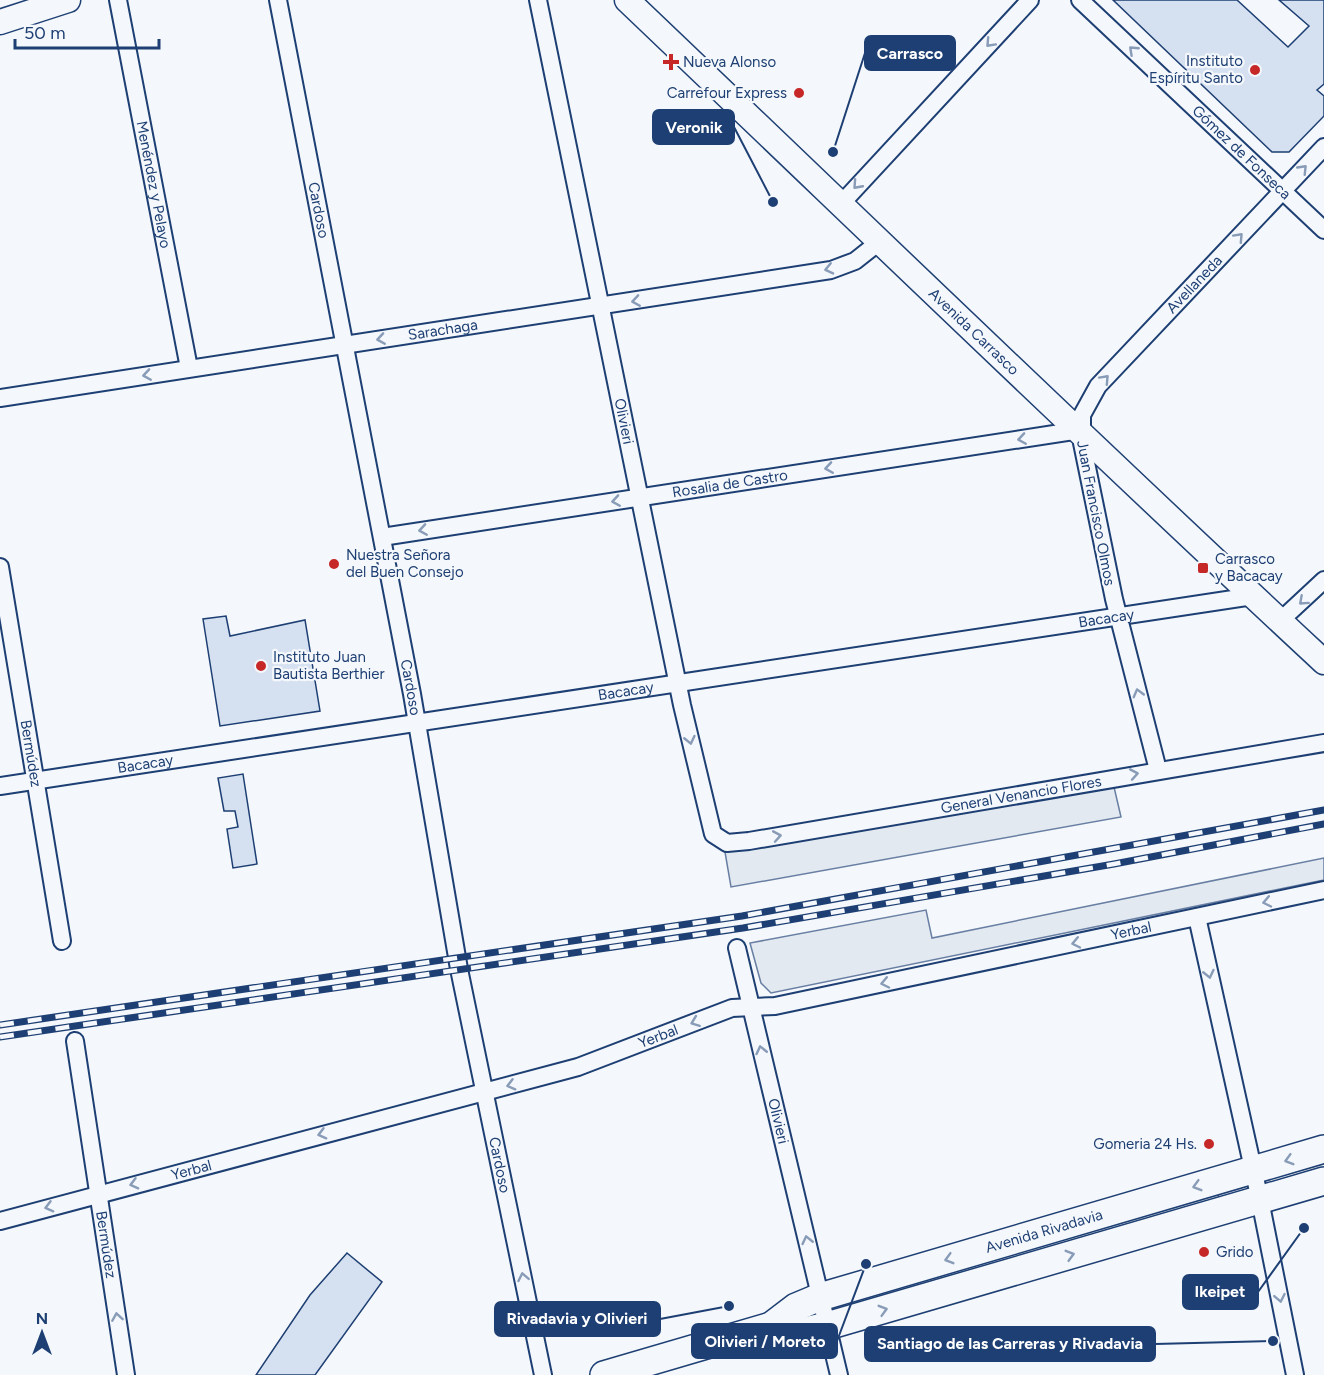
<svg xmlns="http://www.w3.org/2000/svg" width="1324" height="1375" font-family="Figtree,sans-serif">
  <rect width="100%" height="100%" fill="#f4f7fb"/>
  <g fill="#e3e9f0" stroke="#687fa3" stroke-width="1.5">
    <path d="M1114,787L1121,817L731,887L725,852Z"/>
    <path d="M1324,858V880L771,993L761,983L750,943L926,910L932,938Z"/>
    <path d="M1218,1193L1219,1199L858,1304L857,1298Z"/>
  </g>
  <g fill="#d5e0f0" stroke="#1d3f73" stroke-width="1.5">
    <path d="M1113,0H1237L1288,47L1309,26L1279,0H1324V84L1317,90L1324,96V116L1289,152H1272Z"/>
    <path d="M226,616L230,636L305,620L320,711L220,726L203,619Z"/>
    <path d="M243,774L257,864L233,868L227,829L238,827L235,811H224L218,778Z"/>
    <path d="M347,1253L382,1282L315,1375H256L310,1295Z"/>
  </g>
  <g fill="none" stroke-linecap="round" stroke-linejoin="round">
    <g stroke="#1d3f73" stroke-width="20">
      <g id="street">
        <path id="s1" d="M118,0L189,368"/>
        <path id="s2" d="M278,0L412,694L459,969L543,1375"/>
        <path id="s3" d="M538,0L682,705L713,834L727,843L749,841L1324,743"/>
        <path id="s4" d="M1080,0L1324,230"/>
        <path d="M841,204L1030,0"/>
        <path id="s5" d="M0,398L831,270L855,261L879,242"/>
        <path id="s6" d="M382,537L1080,430"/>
        <path id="s7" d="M0,567L62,941"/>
        <path d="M1280,621L1324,580"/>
        <path id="s8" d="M1158,770L1114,599L1082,443V415L1098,386L1324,147"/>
        <path id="s9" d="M0,786L1253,596"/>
        <path d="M1197,917L1260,1200L1295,1375"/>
        <path id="s10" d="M737,948L839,1375"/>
        <path id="s11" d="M75,1041L126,1375"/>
        <path id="s12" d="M0,1221L578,1067L732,1008L775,1006L1324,890"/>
      </g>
    </g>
    <g stroke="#1d3f73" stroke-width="27">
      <g id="secondary">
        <path id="s13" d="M627,0C859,221 1089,444 1324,662"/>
        <path d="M0,22L68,0"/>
      </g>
    </g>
    <g stroke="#1d3f73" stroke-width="30">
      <g id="primary">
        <path d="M771,1326L801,1332L827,1326L1324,1181"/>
        <path id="s14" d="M604,1375L771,1326L796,1307L820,1297L1324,1149"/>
      </g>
    </g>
    <use href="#street" stroke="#f4f7fb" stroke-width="16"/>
    <use href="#secondary" stroke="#f4f7fb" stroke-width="24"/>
    <use href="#primary" stroke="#f4f7fb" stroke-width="27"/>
    <g stroke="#1d3f73" stroke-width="7">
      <g id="rail">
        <path d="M0,1025L742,916L1324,810"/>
        <path d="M0,1037L743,928L1114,864L1324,824"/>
      </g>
    </g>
    <use href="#rail" stroke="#f4f7fb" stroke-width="4.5" stroke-dasharray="14" stroke-linecap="butt"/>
  </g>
  <defs><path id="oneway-chevron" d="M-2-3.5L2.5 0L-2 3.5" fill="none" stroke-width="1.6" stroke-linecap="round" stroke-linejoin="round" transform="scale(1.5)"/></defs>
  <g stroke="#889bb7">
    <use href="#oneway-chevron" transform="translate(990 43) rotate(133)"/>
    <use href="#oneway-chevron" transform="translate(1133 50) rotate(-137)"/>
    <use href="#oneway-chevron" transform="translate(1303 169) rotate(-46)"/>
    <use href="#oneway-chevron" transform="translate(857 185) rotate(132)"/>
    <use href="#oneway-chevron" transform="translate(1239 237) rotate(-47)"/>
    <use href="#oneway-chevron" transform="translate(829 269) rotate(167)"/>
    <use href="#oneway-chevron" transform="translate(636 301) rotate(171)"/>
    <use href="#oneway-chevron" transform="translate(381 339) rotate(171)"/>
    <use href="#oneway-chevron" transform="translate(147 375) rotate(171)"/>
    <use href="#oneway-chevron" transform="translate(1105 379) rotate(-47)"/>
    <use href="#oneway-chevron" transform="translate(1022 439) rotate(171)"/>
    <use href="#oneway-chevron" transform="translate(829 468) rotate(171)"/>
    <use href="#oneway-chevron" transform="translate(616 501) rotate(171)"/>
    <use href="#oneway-chevron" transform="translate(423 530) rotate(171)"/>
    <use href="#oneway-chevron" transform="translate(1303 601) rotate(138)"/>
    <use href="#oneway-chevron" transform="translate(1138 693) rotate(-105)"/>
    <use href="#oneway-chevron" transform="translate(690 740) rotate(77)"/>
    <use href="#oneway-chevron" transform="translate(1134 774) rotate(-10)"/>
    <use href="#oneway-chevron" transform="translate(777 836) rotate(-10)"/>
    <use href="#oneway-chevron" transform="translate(1267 902) rotate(168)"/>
    <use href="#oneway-chevron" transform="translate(1076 943) rotate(168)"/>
    <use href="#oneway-chevron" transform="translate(1209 974) rotate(77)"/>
    <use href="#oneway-chevron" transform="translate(885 983) rotate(168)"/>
    <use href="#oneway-chevron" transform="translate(695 1022) rotate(159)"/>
    <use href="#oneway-chevron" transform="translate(761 1050) rotate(-103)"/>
    <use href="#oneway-chevron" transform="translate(511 1085) rotate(165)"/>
    <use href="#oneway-chevron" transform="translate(322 1134) rotate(165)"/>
    <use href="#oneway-chevron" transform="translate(1289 1160) rotate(164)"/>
    <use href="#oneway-chevron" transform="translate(134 1184) rotate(165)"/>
    <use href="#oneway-chevron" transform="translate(1197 1186) rotate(164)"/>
    <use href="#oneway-chevron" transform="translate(49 1207) rotate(165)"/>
    <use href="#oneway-chevron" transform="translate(807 1240) rotate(-103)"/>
    <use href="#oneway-chevron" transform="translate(1070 1255) rotate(-16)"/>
    <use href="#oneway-chevron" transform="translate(949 1259) rotate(164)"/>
    <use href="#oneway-chevron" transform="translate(523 1277) rotate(-101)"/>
    <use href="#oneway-chevron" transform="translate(1280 1298) rotate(79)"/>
    <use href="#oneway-chevron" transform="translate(883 1310) rotate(-16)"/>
    <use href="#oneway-chevron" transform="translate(117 1317) rotate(-99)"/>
  </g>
  <g fill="#c62828" stroke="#f4f7fb" stroke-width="2">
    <path d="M668 53h6v6h6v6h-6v6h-6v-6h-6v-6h6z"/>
    <circle cx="1255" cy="70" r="6"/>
    <circle cx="799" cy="93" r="6"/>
    <circle cx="334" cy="564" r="6"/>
    <rect x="1197" y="562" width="12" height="12" rx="3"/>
    <circle cx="261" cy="666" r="6"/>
    <circle cx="1209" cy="1144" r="6"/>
    <circle cx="1204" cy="1252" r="6"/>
  </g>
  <g text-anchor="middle" stroke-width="4.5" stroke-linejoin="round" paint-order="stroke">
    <g font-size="15" fill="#1d3f73" stroke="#f4f7fb" text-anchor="start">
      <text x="1243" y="66" text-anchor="end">Instituto<tspan x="1243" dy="17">Espíritu Santo</tspan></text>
      <text x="683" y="67">Nueva Alonso</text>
      <text x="787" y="98" text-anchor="end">Carrefour Express</text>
      <text x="346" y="560">Nuestra Señora<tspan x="346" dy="17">del Buen Consejo</tspan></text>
      <text x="1215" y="564">Carrasco<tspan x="1215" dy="17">y Bacacay</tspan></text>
      <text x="273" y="662">Instituto Juan<tspan x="273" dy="17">Bautista Berthier</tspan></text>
      <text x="1197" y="1149" text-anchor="end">Gomeria 24 Hs.</text>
      <text x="1216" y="1257">Grido</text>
    </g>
    <g font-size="15" fill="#1d3f73" stroke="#f4f7fb">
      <text dy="5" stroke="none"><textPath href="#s4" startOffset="222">Gómez de Fonseca</textPath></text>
      <text dy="5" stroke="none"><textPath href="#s1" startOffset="188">Menéndez y Pelayo</textPath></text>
      <text dy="5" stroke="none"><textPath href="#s2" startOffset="214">Cardoso</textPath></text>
      <text dy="5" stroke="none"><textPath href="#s8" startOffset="537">Avellaneda</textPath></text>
      <text dy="5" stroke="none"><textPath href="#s5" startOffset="448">Sarachaga</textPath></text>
      <text dy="5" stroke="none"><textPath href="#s13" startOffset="480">Avenida Carrasco</textPath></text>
      <text dy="5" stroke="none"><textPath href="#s3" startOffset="430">Olivieri</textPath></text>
      <text dy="5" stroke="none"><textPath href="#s6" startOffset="352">Rosalia de Castro</textPath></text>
      <text transform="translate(1096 513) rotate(79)" y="5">Juan Francisco Olmos</text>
      <text dy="5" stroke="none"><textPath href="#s9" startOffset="1119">Bacacay</textPath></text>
      <text dy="5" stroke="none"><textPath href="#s2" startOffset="700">Cardoso</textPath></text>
      <text dy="5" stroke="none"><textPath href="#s9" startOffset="633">Bacacay</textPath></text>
      <text dy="5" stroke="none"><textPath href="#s7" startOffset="189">Bermúdez</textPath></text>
      <text dy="5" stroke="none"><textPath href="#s9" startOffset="147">Bacacay</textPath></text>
      <text dy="5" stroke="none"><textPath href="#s3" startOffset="1167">General Venancio Flores</textPath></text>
      <text dy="5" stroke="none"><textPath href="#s12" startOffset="1170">Yerbal</textPath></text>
      <text dy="5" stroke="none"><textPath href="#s12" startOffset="684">Yerbal</textPath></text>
      <text dy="5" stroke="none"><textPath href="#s10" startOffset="178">Olivieri</textPath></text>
      <text dy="5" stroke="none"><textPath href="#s2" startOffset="1186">Cardoso</textPath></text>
      <text dy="5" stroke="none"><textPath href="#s12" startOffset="198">Yerbal</textPath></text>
      <text dy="5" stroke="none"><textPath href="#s14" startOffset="465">Avenida Rivadavia</textPath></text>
      <text dy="5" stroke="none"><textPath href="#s11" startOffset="206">Bermúdez</textPath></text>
    </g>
  </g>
  <path fill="none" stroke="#1d3f73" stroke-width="2" d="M833 152L865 53M773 202L734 127M1304 1228L1258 1292M729 1306L660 1319M866 1264L837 1341M1273 1341L1155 1344"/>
  <g fill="#1d3f73" stroke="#f4f7fb" stroke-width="2">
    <circle cx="833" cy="152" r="6"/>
    <circle cx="773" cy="202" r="6"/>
    <circle cx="1304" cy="1228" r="6"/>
    <circle cx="729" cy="1306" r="6"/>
    <circle cx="866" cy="1264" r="6"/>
    <circle cx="1273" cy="1341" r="6"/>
  </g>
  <g fill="#1d3f73" stroke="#1d3f73" stroke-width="2">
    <rect x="865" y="36" width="90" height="34" rx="6"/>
    <rect x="653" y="110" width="81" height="34" rx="6"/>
    <rect x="1183" y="1275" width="75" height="34" rx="6"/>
    <rect x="495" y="1302" width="165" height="34" rx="6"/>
    <rect x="692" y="1324" width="145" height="34" rx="6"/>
    <rect x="865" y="1327" width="290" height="34" rx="6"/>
  </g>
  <g font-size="16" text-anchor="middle" font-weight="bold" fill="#fff">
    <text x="910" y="59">Carrasco</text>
    <text x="694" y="133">Veronik</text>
    <text x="1220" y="1297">Ikeipet</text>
    <text x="577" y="1324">Rivadavia y Olivieri</text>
    <text x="765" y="1347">Olivieri / Moreto</text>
    <text x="1010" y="1349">Santiago de las Carreras y Rivadavia</text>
  </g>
  <g transform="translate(42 1333)" stroke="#f4f7fb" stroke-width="4.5" paint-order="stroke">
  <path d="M0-4.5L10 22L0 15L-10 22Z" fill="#1d3f73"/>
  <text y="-9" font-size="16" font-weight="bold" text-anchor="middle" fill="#1d3f73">N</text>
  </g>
  <path d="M15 39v9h144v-9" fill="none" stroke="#1d3f73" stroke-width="3"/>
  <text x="24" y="39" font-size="18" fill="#1d3f73" stroke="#f4f7fb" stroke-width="4.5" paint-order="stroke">50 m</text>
</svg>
